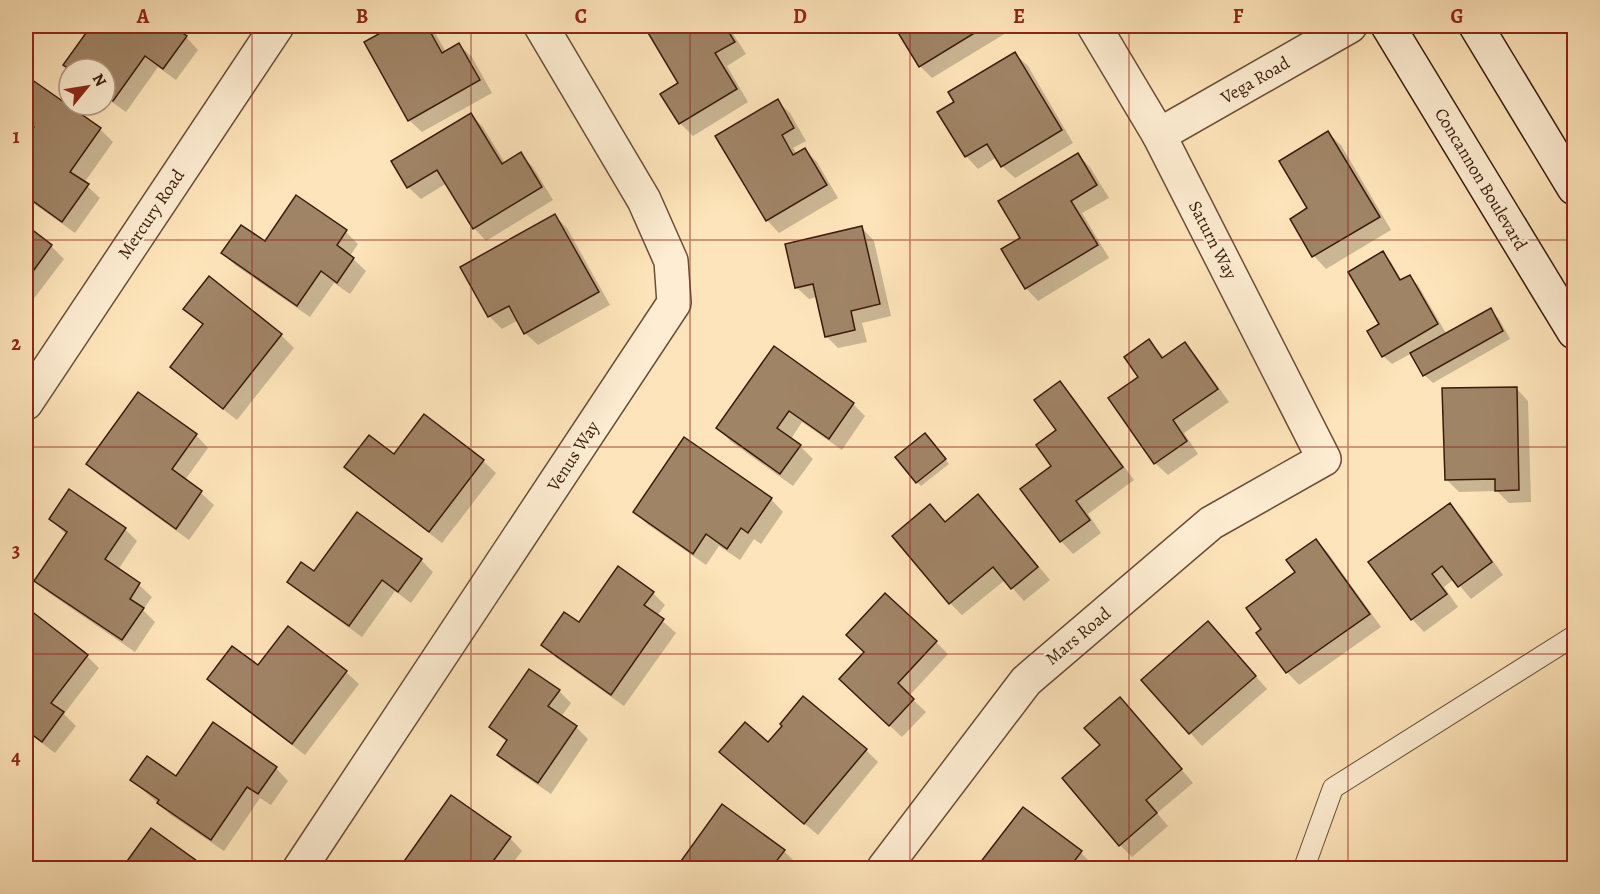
<svg xmlns="http://www.w3.org/2000/svg" width="1600" height="894" font-family="Alegreya,serif">
  <rect width="100%" height="100%" fill="#fee4ba"/>
  <filter id="stains"><feTurbulence type="fractalNoise" baseFrequency=".00333" numOctaves="4"/><feColorMatrix values="0 0 0 0 .2 0 0 0 0 .09 0 0 0 0 .02 0 0 0 .5 -.17"/></filter>
  <radialGradient id="worn" r=".72"><stop offset=".6" stop-color="#630" stop-opacity="0"/><stop offset="1" stop-color="#630" stop-opacity=".3"/></radialGradient>
  <g fill="#0003">
    <path d="M93,26H169L186,37L198,50L176,80L158,67L126,112L105,97V69H69L65,65Z"/>
    <path d="M396,26H431L446,52L459,45L472,57L492,93L422,132L409,120L366,42Z"/>
    <path d="M659,26H728L746,54L727,66L748,102L693,136L680,123L662,94L680,83L649,32Z"/>
    <path d="M895,26H1008L1011,30L932,78L920,66Z"/>
    <path d="M1015,54L1028,66L1073,143L1015,178L1002,166L997,157L978,169L966,156L956,102Z"/>
    <path d="M28,79L100,129L113,142L84,183L100,198L75,233L26,198V142L34,129L26,123V82Z"/>
    <path d="M777,101L790,113L806,141L793,148L797,154L805,150L817,162L838,198L779,233L767,220Z"/>
    <path d="M471,115L483,127L505,163L520,154L533,167L553,200L486,241L474,228L447,183L421,199L408,187Z"/>
    <path d="M1328,133L1341,145L1391,230L1326,269L1314,256L1292,219L1309,209Z"/>
    <path d="M1078,155L1090,167L1109,198L1082,213L1109,258L1038,301L1026,288L1022,238Z"/>
    <path d="M555,216L567,228L610,305L538,345L525,333L518,320L502,329L490,317L462,267Z"/>
    <path d="M26,227L51,246L64,259L26,309Z"/>
    <path d="M862,228L874,241L891,316L862,323L867,342L838,348L826,336L817,297L809,299L796,287Z"/>
    <path d="M346,232L358,244L350,256L366,271L350,294L334,283L310,317L235,265L223,253L265,243Z"/>
    <path d="M1383,253L1391,262L1402,281L1409,277L1418,285L1447,335L1491,310L1499,319L1510,339L1433,383L1424,375L1412,353L1392,364L1383,356L1381,325Z"/>
    <path d="M209,278L281,335L294,348L237,420L184,379L172,367L204,326L185,309Z"/>
    <path d="M1149,341L1165,358L1185,344L1197,357L1229,402L1184,433L1198,454L1168,475L1155,463L1140,377Z"/>
    <path d="M774,348L853,404L865,416L842,450L802,422L791,439L800,446L813,459L793,486L730,441L718,428Z"/>
    <path d="M1059,383L1072,396L1134,480L1088,514L1101,533L1073,554L1061,541L1022,489L1053,467L1058,431Z"/>
    <path d="M1516,388L1528,401L1531,502L1509,503L1497,491L1459,492L1446,479Z"/>
    <path d="M196,435L208,448L185,480L201,493L214,505L189,540L100,476L88,464Z"/>
    <path d="M929,439L949,464L921,486L917,482Z"/>
    <path d="M483,461L496,473L442,543L359,479L346,467Z"/>
    <path d="M978,496L991,509L1050,580L1024,601L1005,580L962,615L950,603L930,506L946,523Z"/>
    <path d="M771,499L783,512L761,544L754,539L740,560L719,546L706,565L647,524L635,512Z"/>
    <path d="M1449,505L1462,517L1503,575L1471,599L1454,579L1444,587L1458,607L1424,632L1412,619L1371,562Z"/>
    <path d="M50,519L125,529L137,541L118,570L139,585L152,597L143,610L155,622L135,652L49,593L36,581L67,535Z"/>
    <path d="M1316,541L1328,553L1381,627L1299,685L1287,672L1258,633L1263,629Z"/>
    <path d="M421,560L433,572L411,603L395,591L362,637L302,594L289,582L314,573Z"/>
    <path d="M653,593L665,605L657,616L676,633L624,706L555,657L543,645L579,624Z"/>
    <path d="M26,609L87,656L99,668L64,714L76,726L55,753L26,731Z"/>
    <path d="M1220,636L1267,689L1202,746L1143,680Z"/>
    <path d="M936,642L948,654L909,696L926,712L902,737L853,692Z"/>
    <path d="M258,668L346,672L359,684L305,755L221,691L209,679Z"/>
    <path d="M559,691L571,703L561,717L576,727L588,739L551,794L511,767L499,754L507,742L491,727Z"/>
    <path d="M1132,711L1193,783L1157,813L1168,826L1132,857L1120,845L1102,745Z"/>
    <path d="M768,744L866,750L878,762L818,835L734,765L721,752Z"/>
    <path d="M276,768L288,781L271,805L260,798L224,851L171,815L132,780L176,778Z"/>
    <path d="M722,806L784,851L796,863L792,868H678Z"/>
    <path d="M1023,809L1081,853L1093,865L1091,868H978Z"/>
    <path d="M151,830L196,862L202,868H124Z"/>
    <path d="M510,838L522,851L509,868H404L402,867Z"/>
  </g>
  <g fill="#a08466" stroke="#3a1b0c" stroke-width="1.5">
    <path d="M91,26H172L187,36L163,69L145,56L113,101L105,95V69H69L63,65Z"/>
    <path d="M393,26H427L442,53L459,43L480,80L408,121L364,42Z"/>
    <path d="M656,26H725L735,42L715,53L737,89L679,124L660,94L678,83L647,31Z"/>
    <path d="M894,26H986L919,67Z"/>
    <path d="M1015,52L1062,130L1001,167L987,144L965,157L937,112L954,102L948,92Z"/>
    <path d="M28,77L101,128L70,172L89,184L62,222L26,196V139L34,127L26,121V80Z"/>
    <path d="M778,99L794,128L782,135L793,155L805,148L827,185L766,221L715,136Z"/>
    <path d="M471,113L502,164L521,152L542,187L473,229L437,170L407,188L391,161Z"/>
    <path d="M1328,131L1380,217L1312,257L1290,219L1307,208L1279,161Z"/>
    <path d="M1078,153L1097,185L1071,201L1098,245L1025,289L1001,249L1020,238L998,201Z"/>
    <path d="M296,195L347,230L337,245L354,258L337,283L321,271L297,306L221,253L241,225L265,241Z"/>
    <path d="M555,214L599,292L524,334L509,306L488,317L460,267Z"/>
    <path d="M26,225L52,245L26,281Z"/>
    <path d="M862,226L880,304L851,311L855,330L825,337L813,284L795,288L785,244Z"/>
    <path d="M1383,251L1400,280L1410,275L1438,324L1382,357L1367,331L1379,324L1348,272Z"/>
    <path d="M209,276L282,334L223,409L170,367L203,324L183,309Z"/>
    <path d="M1491,308L1503,331L1423,376L1410,353Z"/>
    <path d="M1149,339L1162,358L1185,342L1218,389L1173,420L1187,441L1154,464L1108,398L1138,377L1124,357Z"/>
    <path d="M774,346L854,403L829,439L789,411L777,428L801,445L780,474L716,428Z"/>
    <path d="M1060,381L1123,467L1076,501L1090,520L1060,542L1020,489L1051,466L1036,445L1056,430L1034,400Z"/>
    <path d="M1517,387L1519,490L1495,491V479L1445,480L1442,388Z"/>
    <path d="M138,392L197,434L172,469L202,491L176,529L86,464Z"/>
    <path d="M424,414L484,460L429,532L344,467L369,435L394,454Z"/>
    <path d="M925,433L946,459L916,483L895,457Z"/>
    <path d="M684,437L772,498L748,533L741,528L727,549L706,534L693,554L633,512Z"/>
    <path d="M69,489L126,528L105,559L140,583L130,599L144,608L122,640L34,581L67,532L49,519Z"/>
    <path d="M978,494L1038,567L1011,589L993,567L949,604L892,536L930,504L945,522Z"/>
    <path d="M1450,503L1492,562L1458,587L1442,566L1432,574L1447,594L1411,620L1368,562Z"/>
    <path d="M357,512L422,559L398,592L382,580L349,626L287,582L301,562L314,571Z"/>
    <path d="M1316,539L1370,614L1286,673L1256,633L1261,629L1246,608L1295,572L1286,560Z"/>
    <path d="M618,566L654,592L644,605L664,619L611,695L541,645L564,612L579,622Z"/>
    <path d="M885,593L937,641L898,683L914,699L889,726L839,679L864,652L846,635Z"/>
    <path d="M26,607L88,655L51,703L64,712L42,742L26,730Z"/>
    <path d="M1208,621L1256,676L1189,734L1141,680Z"/>
    <path d="M288,626L347,671L292,744L207,679L232,646L258,665Z"/>
    <path d="M529,669L560,690L548,706L577,726L538,783L497,755L507,740L489,727Z"/>
    <path d="M803,696L867,749L804,824L719,752L745,722L768,742L782,726L780,724Z"/>
    <path d="M1120,697L1182,769L1146,800L1157,813L1119,846L1062,778L1100,745L1084,728Z"/>
    <path d="M213,722L277,767L258,794L247,787L211,840L157,803L159,800L130,780L147,756L176,776Z"/>
    <path d="M451,795L511,837L488,868H402L400,867Z"/>
    <path d="M722,804L785,850L771,868H676Z"/>
    <path d="M1023,807L1082,851L1069,868H976Z"/>
    <path d="M151,828L197,861L192,868H122Z"/>
  </g>
  <g fill="none" stroke-linecap="round" stroke-linejoin="round">
    <g stroke="#6b4d38" stroke-width="22">
      <path id="lane" d="M1304,868L1333,788L1574,636"/>
    </g>
    <g stroke="#6b4d38" stroke-width="36">
      <g id="street">
        <path d="M1159,135L1350,26"/>
        <path d="M26,403L277,26"/>
        <path d="M300,868L674,303L671,261L644,200L541,26"/>
        <path d="M884,868L1026,681L1211,523L1324,459L1159,135L1094,26"/>
      </g>
    </g>
    <g stroke="#3a1b0c" stroke-width="36">
      <g id="secondary">
        <path d="M1388,26L1574,332"/>
        <path d="M1476,26L1574,188"/>
      </g>
    </g>
    <use href="#lane" stroke="#feedd2" stroke-width="20"/>
    <use href="#street" stroke="#feedd2" stroke-width="33"/>
    <use href="#secondary" stroke="#feedd2" stroke-width="33"/>
  </g>
  <path fill="none" stroke="#8f2418" stroke-width="1.5" stroke-opacity="0.55" d="M252,26V868M471,26V868M690,26V868M910,26V868M1129,26V868M1348,26V868M26,240H1574M26,447H1574M26,654H1574"/>
  <g text-anchor="middle" stroke-width="5" stroke-linejoin="round" paint-order="stroke">
    <g font-size="18" fill="#3a1b0c" stroke="#feedd2">
      <text transform="translate(1255 80) rotate(-30)" y="6">Vega Road</text>
      <text transform="translate(1481 179) rotate(59)" y="6">Concannon Boulevard</text>
      <text transform="translate(151 214) rotate(-56)" y="6">Mercury Road</text>
      <text transform="translate(1213 240) rotate(63)" y="6">Saturn Way</text>
      <text transform="translate(573 456) rotate(-57)" y="6">Venus Way</text>
      <text transform="translate(1078 636) rotate(-40)" y="6">Mars Road</text>
    </g>
  </g>
  <rect width="1600" height="894" fill="none" stroke="#fee4ba" stroke-width="66"/>
  <g transform="translate(87 87) rotate(60)"><circle r="28" fill="#feedd2" stroke="#b09983" stroke-width="1.5"/>
  <path d="M0-4.5L10 22L0 15L-10 22Z" fill="#8f2418"/>
  <text y="-9" font-size="16" font-weight="bold" text-anchor="middle" fill="#3a1b0c">N</text>
  </g>
  <rect x="33" y="33" width="1534" height="828" fill="none" stroke="#8f2418" stroke-width="2"/>
  <g font-size="20" text-anchor="middle" font-weight="bold" fill="#8f2418">
    <text x="143" y="23">A</text>
    <text x="362" y="23">B</text>
    <text x="581" y="23">C</text>
    <text x="800" y="23">D</text>
    <text x="1019" y="23">E</text>
    <text x="1238" y="23">F</text>
    <text x="1457" y="23">G</text>
    <text x="16" y="143">1</text>
    <text x="16" y="350">2</text>
    <text x="16" y="557">3</text>
    <text x="16" y="764">4</text>
  </g>
  <rect width="100%" height="100%" filter="url(#stains)"/>
  <rect width="100%" height="100%" fill="url(#worn)"/>
</svg>
